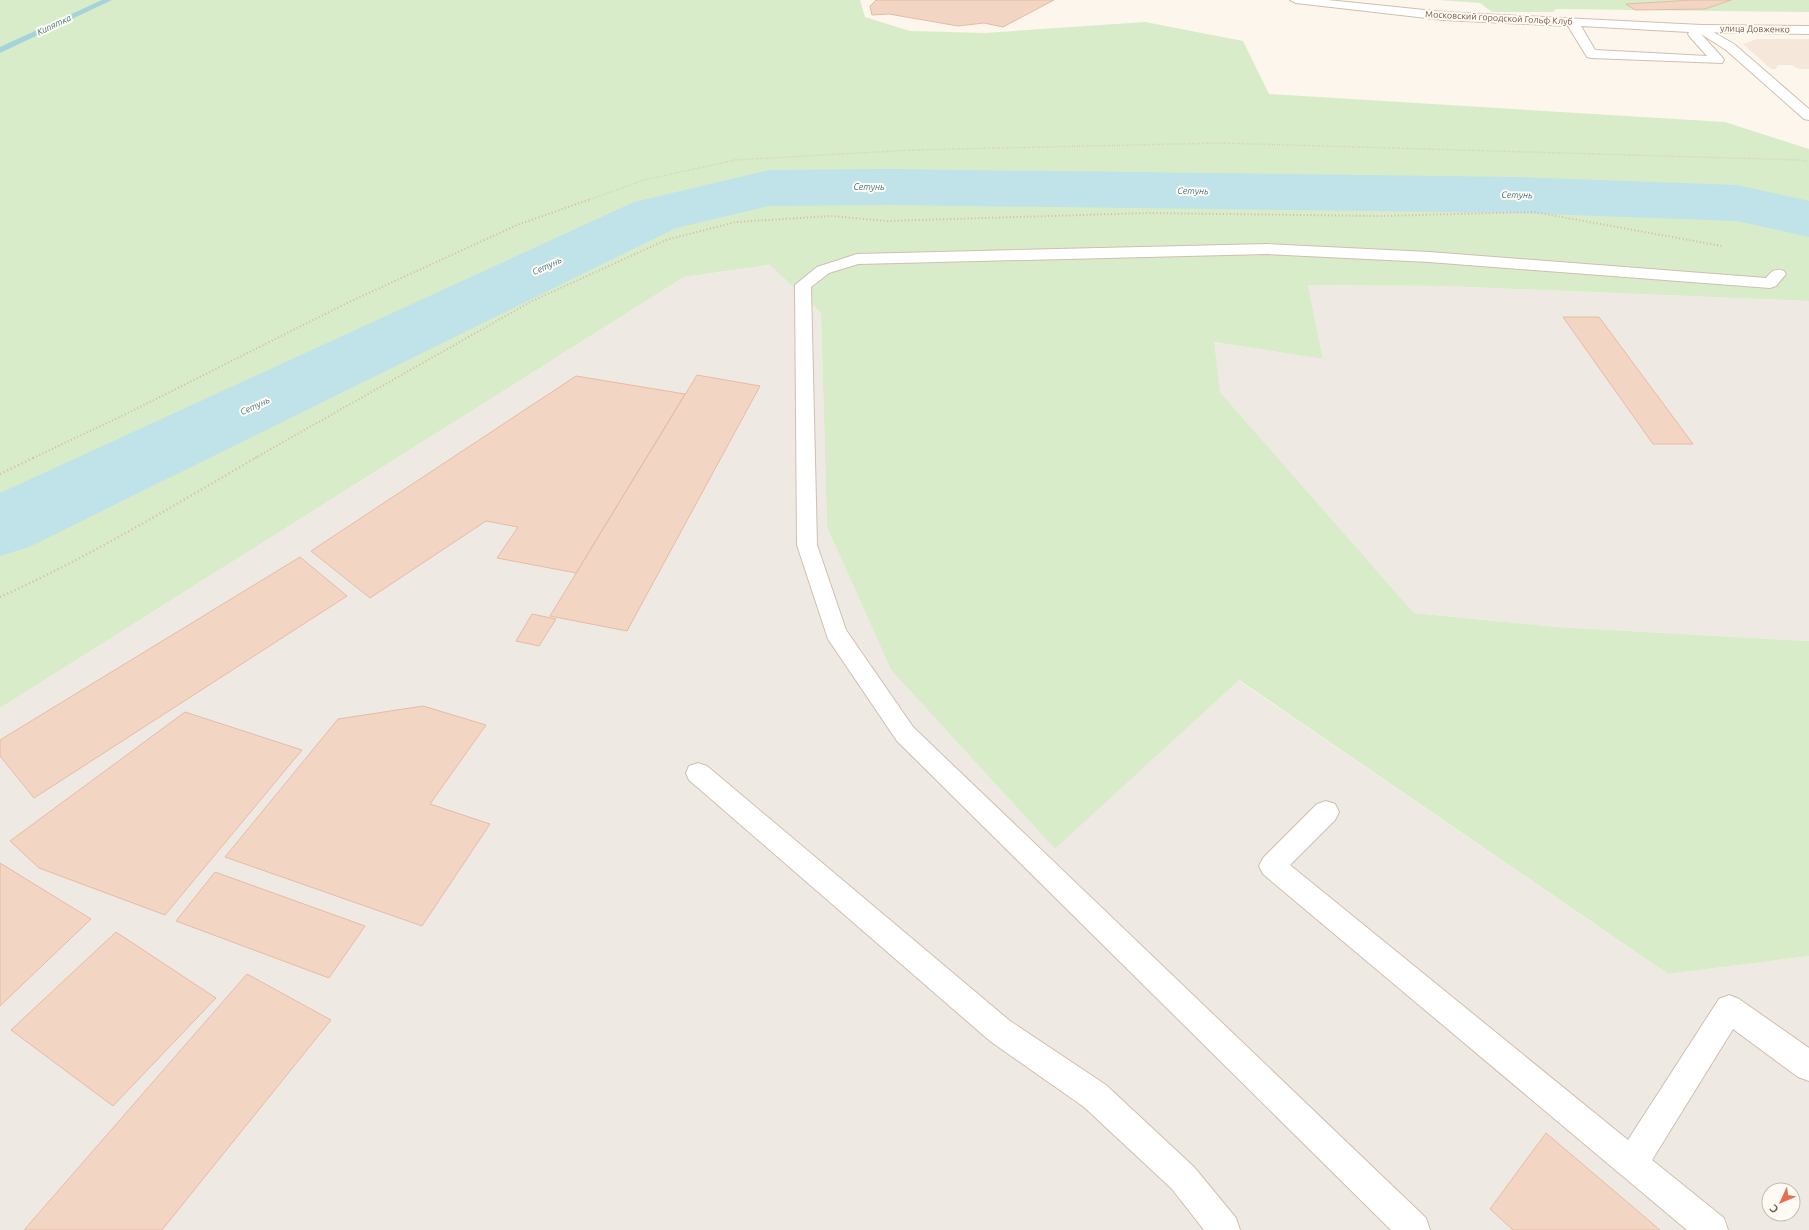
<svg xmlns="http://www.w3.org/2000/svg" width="1809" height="1230" font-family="Ubuntu,sans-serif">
  <rect width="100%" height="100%" fill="#fdf6ec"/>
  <path fill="#f5e8da" d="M1757,39H1809V69H1799L1791,65H1778L1776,69H1771L1743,44Z"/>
  <g fill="#efe9e4" fill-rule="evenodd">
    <path d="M771,265L821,313L827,527L891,670L1055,849L1238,680L1668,974L1809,956V1230H0V708L684,277ZM1769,1190H1793V1214H1769Z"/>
    <path d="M1308,285L1442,286L1809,301V641L1557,627L1414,613L1220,392L1213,342L1323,359Z"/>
  </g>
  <g fill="#d8ecc9">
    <path d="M0,0H860L865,17L910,31L985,33L1145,22L1243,41L1269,94L1725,122L1809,149V301L1442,286L1308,285L1323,359L1214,342L1220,392L1414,613L1557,627L1809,641V956L1668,974L1239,680L1055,849L891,670L827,527L821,313L770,265L684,277L0,708Z"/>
    <path d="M1439,0H1809V12L1556,9L1553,12H1492L1480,3Z"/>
  </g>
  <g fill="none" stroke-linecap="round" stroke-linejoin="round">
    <path fill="#a5d3da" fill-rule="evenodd" d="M102,0H112L0,53V47Z"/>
    <path fill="#bfe3e8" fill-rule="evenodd" d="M890,169L1518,177L1737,185L1809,201V237L1737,221L1518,213L890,205L769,206L676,228L29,547L0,556V493L634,202L769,170Z"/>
  </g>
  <g fill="#f3d5c3" stroke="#e6bba3">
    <path d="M876,0H1054L1003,27L984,23L958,26L889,14L872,15L870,6Z"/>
    <path d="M1693,0H1731L1705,9L1635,10L1626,4Z"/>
    <path d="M1563,317H1599L1693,444H1653Z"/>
    <path d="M697,375L760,386L627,631L550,616Z"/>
    <path d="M576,376L685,394L576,573L497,558L518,527L486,521L370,598L311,551Z"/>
    <path d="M300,557L347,596L34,798L0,756V740Z"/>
    <path d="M532,614L556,619L539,646L516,641Z"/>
    <path d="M423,706L486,725L430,804L490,824L422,926L225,857L338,719Z"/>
    <path d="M185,712L302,750L165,915L39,868L10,841Z"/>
    <path d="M0,863L91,919L0,1006Z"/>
    <path d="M215,872L365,926L329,978L176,921Z"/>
    <path d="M116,932L216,998L113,1106L11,1030Z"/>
    <path d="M247,974L331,1020L162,1230H24Z"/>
    <path d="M1546,1133L1660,1230H1513L1490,1209Z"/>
  </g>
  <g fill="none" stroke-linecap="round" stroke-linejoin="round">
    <g stroke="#d1beb0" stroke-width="2">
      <g id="service">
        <path d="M1290,0H1328L1444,12L1701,25L1734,44L1809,109V120L1804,119L1726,50L1701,34L1722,57L1724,60L1722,63L1591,58L1587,57L1568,26L1444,20L1296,3ZM1581,26L1689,32L1688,34L1690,37L1707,56L1595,50Z"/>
        <path d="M1267,244L1429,252L1766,278C1772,271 1775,268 1784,271L1786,274L1776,286L1770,288L1429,262L1267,254L858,264L829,273L811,287L817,545L846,630L913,727L1426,1218L1430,1230H1391L897,741L828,639L797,545L795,285L817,267L857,254Z"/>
        <path d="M698,763L707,766L1010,1021L1106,1085L1194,1167L1236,1218L1240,1230H1204L1172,1189L1084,1107L990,1041L689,780L686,773L689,766Z"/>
        <path d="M1326,801L1335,804L1339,812L1335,820L1290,865L1628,1140L1719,999L1729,995L1739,999L1809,1048V1081L1798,1077L1733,1029L1652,1160L1724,1218L1728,1230H1687L1263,874L1259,866L1263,858L1317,804Z"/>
      </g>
    </g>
    <g stroke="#d1beb0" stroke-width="2">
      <path id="minor" d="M1701,25L1809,26V34L1697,32L1695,29L1697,26Z"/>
    </g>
    <path stroke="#d9b8a5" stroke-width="1.5" stroke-dasharray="0.5 2" stroke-linecap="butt" d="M588,200L644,180L735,160L912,150L1221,143L1801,160L1809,162"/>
    <g stroke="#d9b8a5" stroke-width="2" stroke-dasharray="1 2.5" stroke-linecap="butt">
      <path d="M33,458L132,411L347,303L517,225L591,199"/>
      <path d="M255,458L532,301L666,240L736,222L831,216L887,221L1148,213L1380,216L1534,212L1722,246"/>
    </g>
    <g stroke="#d9b8a5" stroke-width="2.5" stroke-dasharray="1 3" stroke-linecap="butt">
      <path d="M0,474L35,457"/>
      <path d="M0,597C89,557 173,506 257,457"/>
    </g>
    <use href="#service" fill="#fff" fill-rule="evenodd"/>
    <use href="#minor" fill="#fff" fill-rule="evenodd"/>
  </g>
  <g text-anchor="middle" stroke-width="4" stroke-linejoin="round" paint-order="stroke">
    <g font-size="9" fill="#7a5c4d" stroke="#fffaf3">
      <text transform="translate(1499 18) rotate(3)" y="3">Московский городской Гольф Клуб</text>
      <text transform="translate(1755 29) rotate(1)" y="3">улица Довженко</text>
    </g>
    <g font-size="9" font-style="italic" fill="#437c86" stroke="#fffaf3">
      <text transform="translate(54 25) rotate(-25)" y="3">Кипятка</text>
      <text x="869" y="190">Сетунь</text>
      <text transform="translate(1193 191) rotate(1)" y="3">Сетунь</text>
      <text transform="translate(1517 195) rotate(1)" y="3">Сетунь</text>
      <text transform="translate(547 266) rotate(-25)" y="3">Сетунь</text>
      <text transform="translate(255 406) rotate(-25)" y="3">Сетунь</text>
    </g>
  </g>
  <g transform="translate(1781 1202) rotate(226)"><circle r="19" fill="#fffaf3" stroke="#cabbb1"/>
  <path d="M0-3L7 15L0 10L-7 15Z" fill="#e76f51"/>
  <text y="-6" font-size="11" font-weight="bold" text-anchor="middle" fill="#7a5c4d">С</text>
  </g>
</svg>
